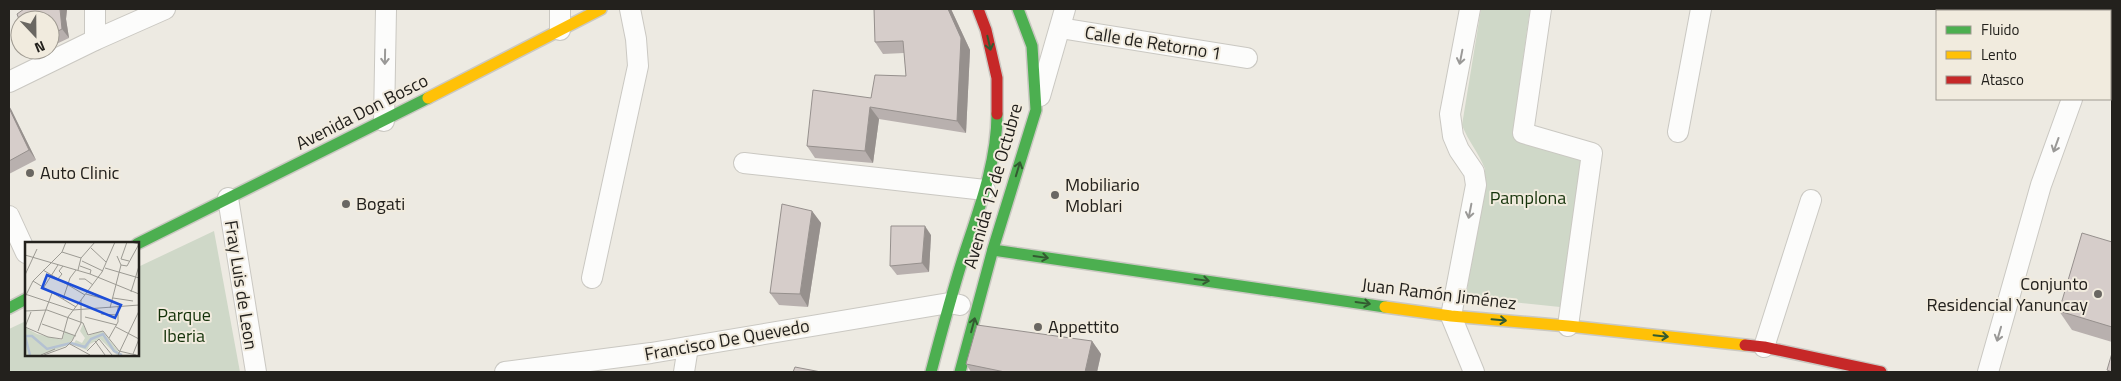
<svg xmlns="http://www.w3.org/2000/svg" width="2121" height="381" font-family="'Titillium Web',sans-serif">
  <rect width="100%" height="100%" fill="#edeae2"/>
  <g fill="#cfd8c8">
    <path d="M1481,9H1530L1513,130L1516,138L1581,159L1560,307L1466,297L1485,169C1479,153 1468,141 1462,125Z"/>
    <path d="M214,231L240,372H9V329L26,321V355H138V267Z"/>
  </g>
  <g fill="none" stroke-linecap="round" stroke-linejoin="round">
    <g stroke="#cac8c2" stroke-width="22">
      <g id="street">
        <path d="M560,9V30"/>
        <path d="M1470,9L1450,114L1453,136L1459,150L1474,172L1476,185L1451,316L1474,372"/>
        <path d="M1541,9L1523,133L1592,153L1568,326"/>
        <path d="M1950,9L1962,11"/>
        <path d="M1060,28L1247,58"/>
        <path d="M95,40V9"/>
        <path d="M2110,41H2112"/>
        <path d="M9,82L95,40L165,9"/>
        <path d="M1040,96L1065,9"/>
        <path d="M384,121L386,9"/>
        <path d="M1678,132L1701,9"/>
        <path d="M744,163L985,190"/>
        <path d="M228,198L256,372"/>
        <path d="M9,216L26,253"/>
        <path d="M592,278L638,66L636,39L630,9"/>
        <path d="M1764,347L1811,200"/>
        <path d="M505,372L651,353L949,303L960,305"/>
        <path d="M684,372L688,347"/>
        <path d="M1988,372L2041,185L2072,99"/>
      </g>
    </g>
    <g stroke="#cac8c2" stroke-width="14">
      <g id="fast">
        <path d="M137,244L428,98"/>
        <path d="M993,250L1385,307"/>
        <path d="M9,308L26,299"/>
        <path d="M931,372C941,334 951,296 963,258C978,212 997,163 997,114"/>
        <path d="M960,372L993,249L1036,110L1032,46L1018,9"/>
      </g>
    </g>
    <g stroke="#cac8c2" stroke-width="14">
      <g id="slow">
        <path d="M428,98L601,9"/>
        <path d="M1385,307L1451,316L1568,326L1745,345"/>
      </g>
    </g>
    <g stroke="#cac8c2" stroke-width="14">
      <g id="jam">
        <path d="M978,9L986,30L997,78V114"/>
        <path d="M1745,345L1764,347L1881,372"/>
      </g>
    </g>
    <use href="#street" stroke="#fcfcfb" stroke-width="20"/>
    <use href="#fast" stroke="#4caf50" stroke-width="11"/>
    <use href="#slow" stroke="#ffc107" stroke-width="11"/>
    <use href="#jam" stroke="#c62828" stroke-width="11"/>
  </g>
  <g fill="#b8b0ae">
    <path d="M9,9H67L66,19L69,38L50,47V20L23,10H9Z"/>
    <path d="M874,9H951L970,50L966,133L879,119L873,163L815,158L807,146L871,98L906,76L904,53L883,54L875,42Z"/>
    <path d="M33,50H44L35,54Z"/>
    <path d="M9,106L36,160L9,174Z"/>
    <path d="M812,211L821,223L808,307L779,305L770,293Z"/>
    <path d="M931,235L929,272L897,275L890,266Z"/>
    <path d="M2112,242V342L2072,330L2059,311Z"/>
    <path d="M1092,341L1101,354L1097,372H971L966,364Z"/>
  </g>
  <g fill="#96908d">
    <path d="M60,9H67L66,19L69,38L62,29Z"/>
    <path d="M948,9H951L970,50L966,133L957,121Z"/>
    <path d="M9,106L11,109L36,160L29,150L9,108Z"/>
    <path d="M870,107L879,119L873,163L865,151Z"/>
    <path d="M812,211L821,223L808,307L800,294Z"/>
    <path d="M925,226L931,235L929,272L922,263Z"/>
    <path d="M1092,341L1101,354L1097,372H1085Z"/>
  </g>
  <g fill="#d6cdca" stroke="#96908d">
    <path d="M24,9H60L62,29L50,35V20H20V22L17,14Z"/>
    <path d="M874,9H948L961,38L957,121L870,107L865,151L807,146L813,90L871,98L875,75L906,76L903,41L875,42Z"/>
    <path d="M9,108L29,150L9,161Z"/>
    <path d="M782,204L812,211L800,294L770,293Z"/>
    <path d="M891,226H925L922,263L890,266Z"/>
    <path d="M2082,233L2112,242V327L2059,311Z"/>
    <path d="M977,325L1092,341L1085,372H1005L966,364Z"/>
    <path d="M2112,353V372L2107,370Z"/>
    <path d="M795,367L821,372H793Z"/>
  </g>
  <defs><path id="oneway-shaft" d="M-6 0H5M1.5-3L5.5 0L1.5 3" fill="none" stroke-width="1.6" stroke-linecap="round" stroke-linejoin="round" transform="scale(1.25)"/></defs>
  <g stroke="#335a31">
    <use href="#oneway-shaft" transform="translate(989 43) rotate(77)"/>
    <use href="#oneway-shaft" transform="translate(1018 169) rotate(-73)"/>
    <use href="#oneway-shaft" transform="translate(1041 257) rotate(8)"/>
    <use href="#oneway-shaft" transform="translate(1202 280) rotate(8)"/>
    <use href="#oneway-shaft" transform="translate(1363 303) rotate(8)"/>
    <use href="#oneway-shaft" transform="translate(1499 320) rotate(5)"/>
    <use href="#oneway-shaft" transform="translate(973 325) rotate(-75)"/>
    <use href="#oneway-shaft" transform="translate(1661 336) rotate(6)"/>
  </g>
  <g stroke="#9a9997">
    <use href="#oneway-shaft" transform="translate(385 57) rotate(91)"/>
    <use href="#oneway-shaft" transform="translate(1461 57) rotate(101)"/>
    <use href="#oneway-shaft" transform="translate(2056 145) rotate(110)"/>
    <use href="#oneway-shaft" transform="translate(1470 211) rotate(101)"/>
    <use href="#oneway-shaft" transform="translate(1999 334) rotate(106)"/>
  </g>
  <g fill="#6a6762" stroke="#f1ebde" stroke-width="2">
    <circle cx="30" cy="173" r="5"/>
    <circle cx="1055" cy="195" r="5"/>
    <circle cx="346" cy="204" r="5"/>
    <circle cx="2098" cy="294" r="5"/>
    <circle cx="1038" cy="327" r="5"/>
  </g>
  <g text-anchor="middle" stroke-width="4" stroke-linejoin="round" paint-order="stroke">
    <g font-size="18" fill="#23211d" stroke="#f1ebde">
      <text transform="translate(1153 43) rotate(9)" y="6">Calle de Retorno 1</text>
      <text transform="translate(362 112) rotate(-27)" y="6">Avenida Don Bosco</text>
      <text transform="translate(993 186) rotate(-74)" y="6">Avenida 12 de Octubre</text>
      <text transform="translate(241 285) rotate(81)" y="6">Fray Luis de Leon</text>
      <text transform="translate(1439 294) rotate(7)" y="6">Juan Ramón Jiménez</text>
      <text transform="translate(727 340) rotate(-10)" y="6">Francisco De Quevedo</text>
    </g>
    <g font-size="18" fill="#23211d" stroke="#f1ebde" text-anchor="start">
      <text x="40" y="179">Auto Clinic</text>
      <text x="1065" y="191">Mobiliario<tspan x="1065" dy="21">Moblari</tspan></text>
      <text x="356" y="210">Bogati</text>
      <text x="2088" y="290" text-anchor="end">Conjunto<tspan x="2088" dy="21">Residencial Yanuncay</tspan></text>
      <text x="1048" y="333">Appettito</text>
    </g>
    <g font-size="18" fill="#143209" stroke="#f1ebde">
      <text x="1528" y="204">Pamplona</text>
      <text x="184" y="321">Parque<tspan x="184" dy="21">Iberia</tspan></text>
    </g>
  </g>
  <g transform="translate(25 242)">
    <rect width="114" height="114" fill="#edeae2"/>
    <path d="M58,82L63,94L77,89L94,110L92,113L75,97L65,102L62,108L48,103L51,98L57,101L60,96L55,89ZM1,86L12,92L37,98L40,89L50,94L43,103L17,113H0Z" fill="#cfd8c8"/>
    <path fill="none" stroke="#b4c1d2" stroke-width="2.5" d="M0,94H7L22,107L46,101L60,105L66,97L78,92L89,109L97,113M0,94L5,113"/>
    <path fill="none" stroke="#9c9a93" stroke-width="1" d="M82,0H98M102,0L96,17L104,19M66,6L81,20M37,10L56,16M0,13L65,32L114,52M57,19L78,29M96,23L102,24L114,2L106,0M55,24L66,28L65,32M80,26L114,36M18,28L60,53M53,28L56,16L70,0M0,33L12,7M54,37H60L68,43M32,38L37,32L34,29L38,24M8,39L51,65M19,45L33,23M106,50L114,24M0,52L48,68L114,63M61,52L87,59M0,55L8,39L37,10L41,0M88,56L108,59M38,57L45,36L51,28M85,66L96,23L92,14M0,69L22,68L58,81M76,72L93,73M60,75L92,83M58,81L63,93L78,89L94,109L111,113M17,82L51,94M0,85L23,95L37,97L43,75L56,58M0,85L6,70M91,85L114,97M13,89L27,51M84,96L93,80V65M70,99L80,113M45,102L65,113M62,109L74,97L87,113M108,112L114,97M16,113L30,107M19,113L41,105L47,99L56,81V58L77,30L90,0M93,113L114,69"/>
    <path fill="#1d4ed8" fill-opacity="0.15" stroke="#1d4ed8" stroke-width="2.5" d="M22,33L96,63L90,76L17,46Z"/>
    <rect width="114" height="114" fill="none" stroke="#23211d" stroke-width="2.5"/>
  </g>
  <rect width="2121" height="381" fill="none" stroke="#23211d" stroke-width="20"/>
  <rect x="1936" y="10" width="175" height="90" fill="#f1ebde" stroke="#9f9a91"/>
  <rect x="1946" y="26" width="25" height="8" fill="#4caf50" stroke="#9f9a91"/>
  <text x="1981" y="35" font-size="15" fill="#23211d">Fluido</text>
  <rect x="1946" y="51" width="25" height="8" fill="#ffc107" stroke="#9f9a91"/>
  <text x="1981" y="60" font-size="15" fill="#23211d">Lento</text>
  <rect x="1946" y="76" width="25" height="8" fill="#c62828" stroke="#9f9a91"/>
  <text x="1981" y="85" font-size="15" fill="#23211d">Atasco</text>
  <g transform="translate(35 35) rotate(158)"><circle r="24" fill="#f1ebde" stroke="#9f9a91"/>
  <path d="M0-4L9 19L0 12L-9 19Z" fill="#6a6762"/>
  <text y="-8" font-size="14" font-weight="bold" text-anchor="middle" fill="#23211d">N</text>
  </g>
</svg>
